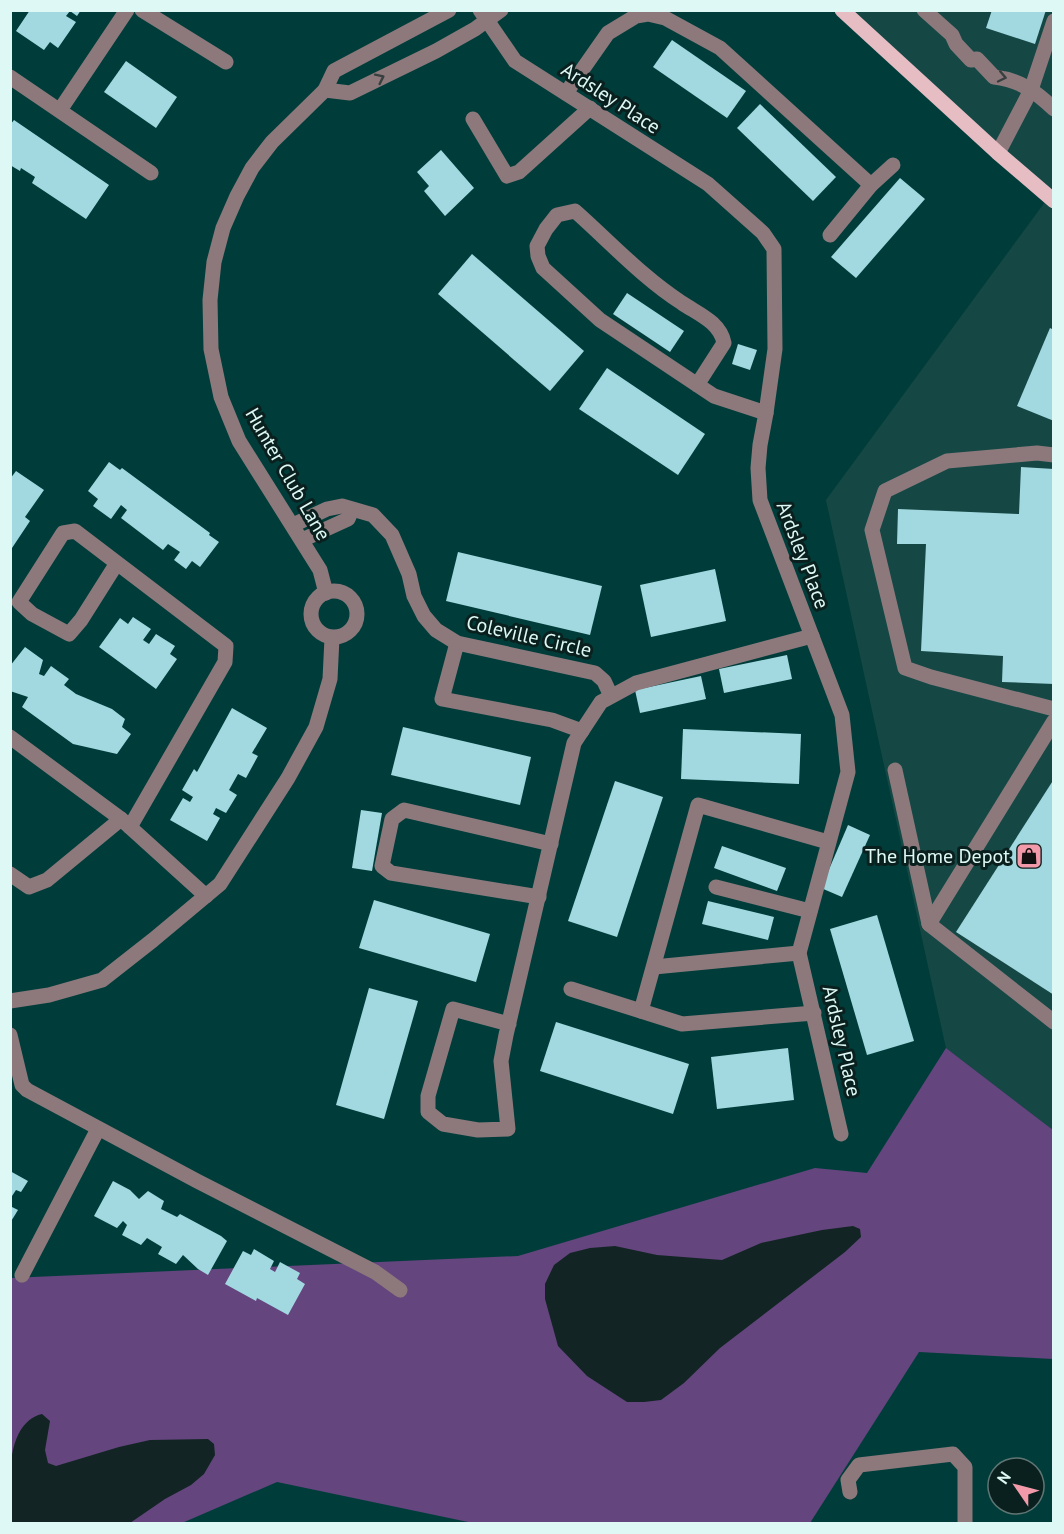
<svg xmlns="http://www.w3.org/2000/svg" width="1064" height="1534" font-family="'PT Sans',sans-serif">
  <rect width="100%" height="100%" fill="#003d3a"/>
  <path fill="#154845" d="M839,11H1053V1130L946,1048L826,500L1048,198Z"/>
  <path fill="#64457e" d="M946,1048L1053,1130V1359L919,1352L810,1523H473L277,1482L182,1523H11L10,1278L518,1256L815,1168L867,1173Z"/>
  <g fill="#122524">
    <path d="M853,1226L860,1229L861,1237L845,1252L720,1348L684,1383L661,1400L644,1402H627L587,1376L558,1346L545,1299V1284L554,1265L570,1253L590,1248L615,1246L657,1255L722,1260L761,1243L822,1230Z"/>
    <path d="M42,1414L50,1421L45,1450L48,1463L56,1466L119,1447L150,1440L208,1439L214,1444L215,1455L204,1474L191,1485L165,1499L130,1523H11C10,1493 2,1424 42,1414Z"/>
  </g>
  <g fill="#a2d8e0">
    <path d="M30,10H81L77,16L70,11L66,16L76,22L58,48L50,42L44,50L16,31Z"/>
    <path d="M992,10H1046L1035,44L986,28Z"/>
    <path d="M672,40L746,91L727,118L653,67Z"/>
    <path d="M126,61L177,97L156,128L104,92Z"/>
    <path d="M760,104L836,177L813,201L737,128Z"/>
    <path d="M14,120L109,185L86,219L32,183L35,177L21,168L20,171L10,165V125Z"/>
    <path d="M441,150L474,188L445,216L424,191L429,186L417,172Z"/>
    <path d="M900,178L925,199L856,278L831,257Z"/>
    <path d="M472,254L584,351L550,391L438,294Z"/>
    <path d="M627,293L684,331L670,352L613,314Z"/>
    <path d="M1050,328L1054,330V421L1017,406Z"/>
    <path d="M738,344L757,350L750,370L732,364Z"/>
    <path d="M607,368L705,434L678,475L579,409Z"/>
    <path d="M109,462L120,470L122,468L210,533L209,535L219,542L200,567L192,561L186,569L174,560L180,552L168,544L163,550L121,518L127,510L121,505L111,519L93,506L98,499L88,491Z"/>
    <path d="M1021,467L1054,469V684L1002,682L1003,656L921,651L926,544H897L898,509L1019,514Z"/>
    <path d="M16,471L44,490L25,517L30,521L10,551V479Z"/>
    <path d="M458,552L602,586L590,635L446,601Z"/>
    <path d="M715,569L726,621L651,637L640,585Z"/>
    <path d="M133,617L151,629L143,640L149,644L156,634L175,646L170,654L177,659L156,689L99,647L120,618L128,624Z"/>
    <path d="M25,647L43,660L39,674L44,676L51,666L69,679L64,685L76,694L112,709L125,719L122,727L131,734L117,754L73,744L22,707L28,697L10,691V666Z"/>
    <path d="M787,655L792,679L724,693L719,669Z"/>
    <path d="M701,676L706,699L640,713L635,690Z"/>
    <path d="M232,708L267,728L252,753L258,756L246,778L238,774L229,790L237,795L226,813L216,808L213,814L220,818L207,841L170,820L183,798L190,802L193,797L182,790L194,769L197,772Z"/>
    <path d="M403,727L531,757L520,805L391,775Z"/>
    <path d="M683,729L801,734L799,784L681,779Z"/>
    <path d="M1054,779V995L956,932Z"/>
    <path d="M615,781L663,797L617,937L568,921Z"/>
    <path d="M361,810L382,813L372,871L352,868Z"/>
    <path d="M848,825L870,835L842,897L821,888Z"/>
    <path d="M722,846L786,868L777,891L714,868Z"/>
    <path d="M374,900L490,934L476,982L359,948Z"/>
    <path d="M708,901L774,917L768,940L702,924Z"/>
    <path d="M877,915L914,1041L867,1055L830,929Z"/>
    <path d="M369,988L418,1001L384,1119L336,1105Z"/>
    <path d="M556,1022L689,1064L673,1114L540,1071Z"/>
    <path d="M788,1048L794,1100L717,1109L711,1057Z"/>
    <path d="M10,1171L28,1181L21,1192L16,1190L10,1199Z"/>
    <path d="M113,1181L130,1190L139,1199L148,1191L164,1201L161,1209L177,1217L180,1214L221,1236L227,1241L208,1275L198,1269L183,1255L176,1264L158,1254L162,1247L147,1238L141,1245L122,1235L127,1225L123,1221L117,1228L94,1216Z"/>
    <path d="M10,1206L18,1210L10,1223Z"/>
    <path d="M254,1249L274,1261L270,1269L275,1272L280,1262L300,1273L297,1279L305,1284L288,1315L257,1298L256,1301L225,1284L243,1251L251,1255Z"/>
  </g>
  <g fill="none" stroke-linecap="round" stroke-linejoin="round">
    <g stroke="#8d797c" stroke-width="15">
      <path d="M142,10L226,62"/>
      <path d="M480,10L515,61L708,184L763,233L774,249L775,349L766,413L760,445L758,468L760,500L842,715L848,772L799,953L841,1134"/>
      <path d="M924,10L952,35L956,44L971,60L977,59L994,77C1020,80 1035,91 1054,109"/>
      <path d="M10,77L151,173"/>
      <path d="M325,90L350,93L436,51L475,29L501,10"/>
      <path d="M566,93L608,33L636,16L648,14L665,18L720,48L871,185"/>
      <path d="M60,110L127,10"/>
      <path d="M473,119L507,176L519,172L590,108"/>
      <path d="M998,153L1031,90L1054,21"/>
      <path d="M830,235L871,185L893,165"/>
      <path d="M697,385L724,343C720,322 698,314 682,303C643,278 610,242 575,211L557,215L546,229L537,246L538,256L543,268L600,320L714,396L766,413"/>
      <path d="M1054,455L1037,453L947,461L885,491L872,530L905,668L931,677L1054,709"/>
      <path d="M293,525L327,509L342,506L373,515L392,535L409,574L414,596L424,616L436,630L457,643L595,673L604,681L611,696"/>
      <path d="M302,540L348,519L352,510"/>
      <path d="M117,563L81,620L69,634L32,614L19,602L63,533L75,531L226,646L225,662L130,827"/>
      <circle cx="334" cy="614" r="23"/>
      <path d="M326,593L320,570L239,441L221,397L211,349L210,300L214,262L223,228L237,196L252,168L272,142L325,90L334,71L449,10"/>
      <path d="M457,643L442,699L552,720L582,731"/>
      <path d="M10,737L121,819L206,896"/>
      <path d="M895,770L929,924L1054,1022"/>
      <path d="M10,874L29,887L47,880L121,819"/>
      <path d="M716,887L810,911"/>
      <path d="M539,897L391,873L382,866L392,819L404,810L551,844"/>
      <path d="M929,924L1054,721"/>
      <path d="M654,967L799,953"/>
      <path d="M571,989L682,1024L814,1013"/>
      <path d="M10,1001L49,995L102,980L153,940L220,884L288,778L316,727L330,679L332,638"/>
      <path d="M641,1011L698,805L828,842"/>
      <path d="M509,1024L453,1009L428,1096V1112L443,1124L478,1130L508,1129L501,1061L506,1035L574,743L601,702L636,683L812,636"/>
      <path d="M10,1035L22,1085L27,1090L197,1181L375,1272L400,1290"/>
      <path d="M22,1275L98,1129"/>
      <path d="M850,1492L848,1480L859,1465L953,1454L965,1467V1524"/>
    </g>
    <path stroke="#e6bdc3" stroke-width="15" d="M842,10L998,153L1054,201"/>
  </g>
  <defs><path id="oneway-chevron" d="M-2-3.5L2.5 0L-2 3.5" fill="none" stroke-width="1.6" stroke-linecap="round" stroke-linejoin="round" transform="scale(1.5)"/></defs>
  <g stroke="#383f3f">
    <use href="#oneway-chevron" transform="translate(1002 77) rotate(12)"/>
    <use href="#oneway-chevron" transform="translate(380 78) rotate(-26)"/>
  </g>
  <defs>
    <g id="shop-square" transform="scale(1.35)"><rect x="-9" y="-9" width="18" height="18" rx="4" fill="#f39aaa" stroke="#0a201e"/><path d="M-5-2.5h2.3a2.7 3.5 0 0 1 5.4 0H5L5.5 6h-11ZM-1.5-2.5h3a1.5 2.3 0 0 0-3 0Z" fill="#111"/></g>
  </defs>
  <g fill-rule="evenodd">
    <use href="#shop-square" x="1029" y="856"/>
  </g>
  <g text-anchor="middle" stroke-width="6" stroke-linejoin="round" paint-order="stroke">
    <g font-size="20" fill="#def8f5" stroke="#0a201e">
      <text transform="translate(611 98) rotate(33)" y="7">Ardsley Place</text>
      <text transform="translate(288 474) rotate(60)" y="7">Hunter Club Lane</text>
      <text transform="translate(803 555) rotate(69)" y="7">Ardsley Place</text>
      <text transform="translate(529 636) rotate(13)" y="7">Coleville Circle</text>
      <text transform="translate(842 1041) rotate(77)" y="7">Ardsley Place</text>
    </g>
    <g font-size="20" fill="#def8f5" stroke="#0a201e" text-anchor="end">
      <text x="1010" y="863">The Home Depot</text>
    </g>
  </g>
  <rect width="1064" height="1534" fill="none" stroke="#def8f5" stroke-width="24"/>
  <g transform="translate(1016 1486) rotate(305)"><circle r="28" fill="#0a201e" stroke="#5f7674" stroke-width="1.5"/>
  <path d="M0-4.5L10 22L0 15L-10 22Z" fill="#f39aaa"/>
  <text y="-9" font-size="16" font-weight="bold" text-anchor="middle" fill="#def8f5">N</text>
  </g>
</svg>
